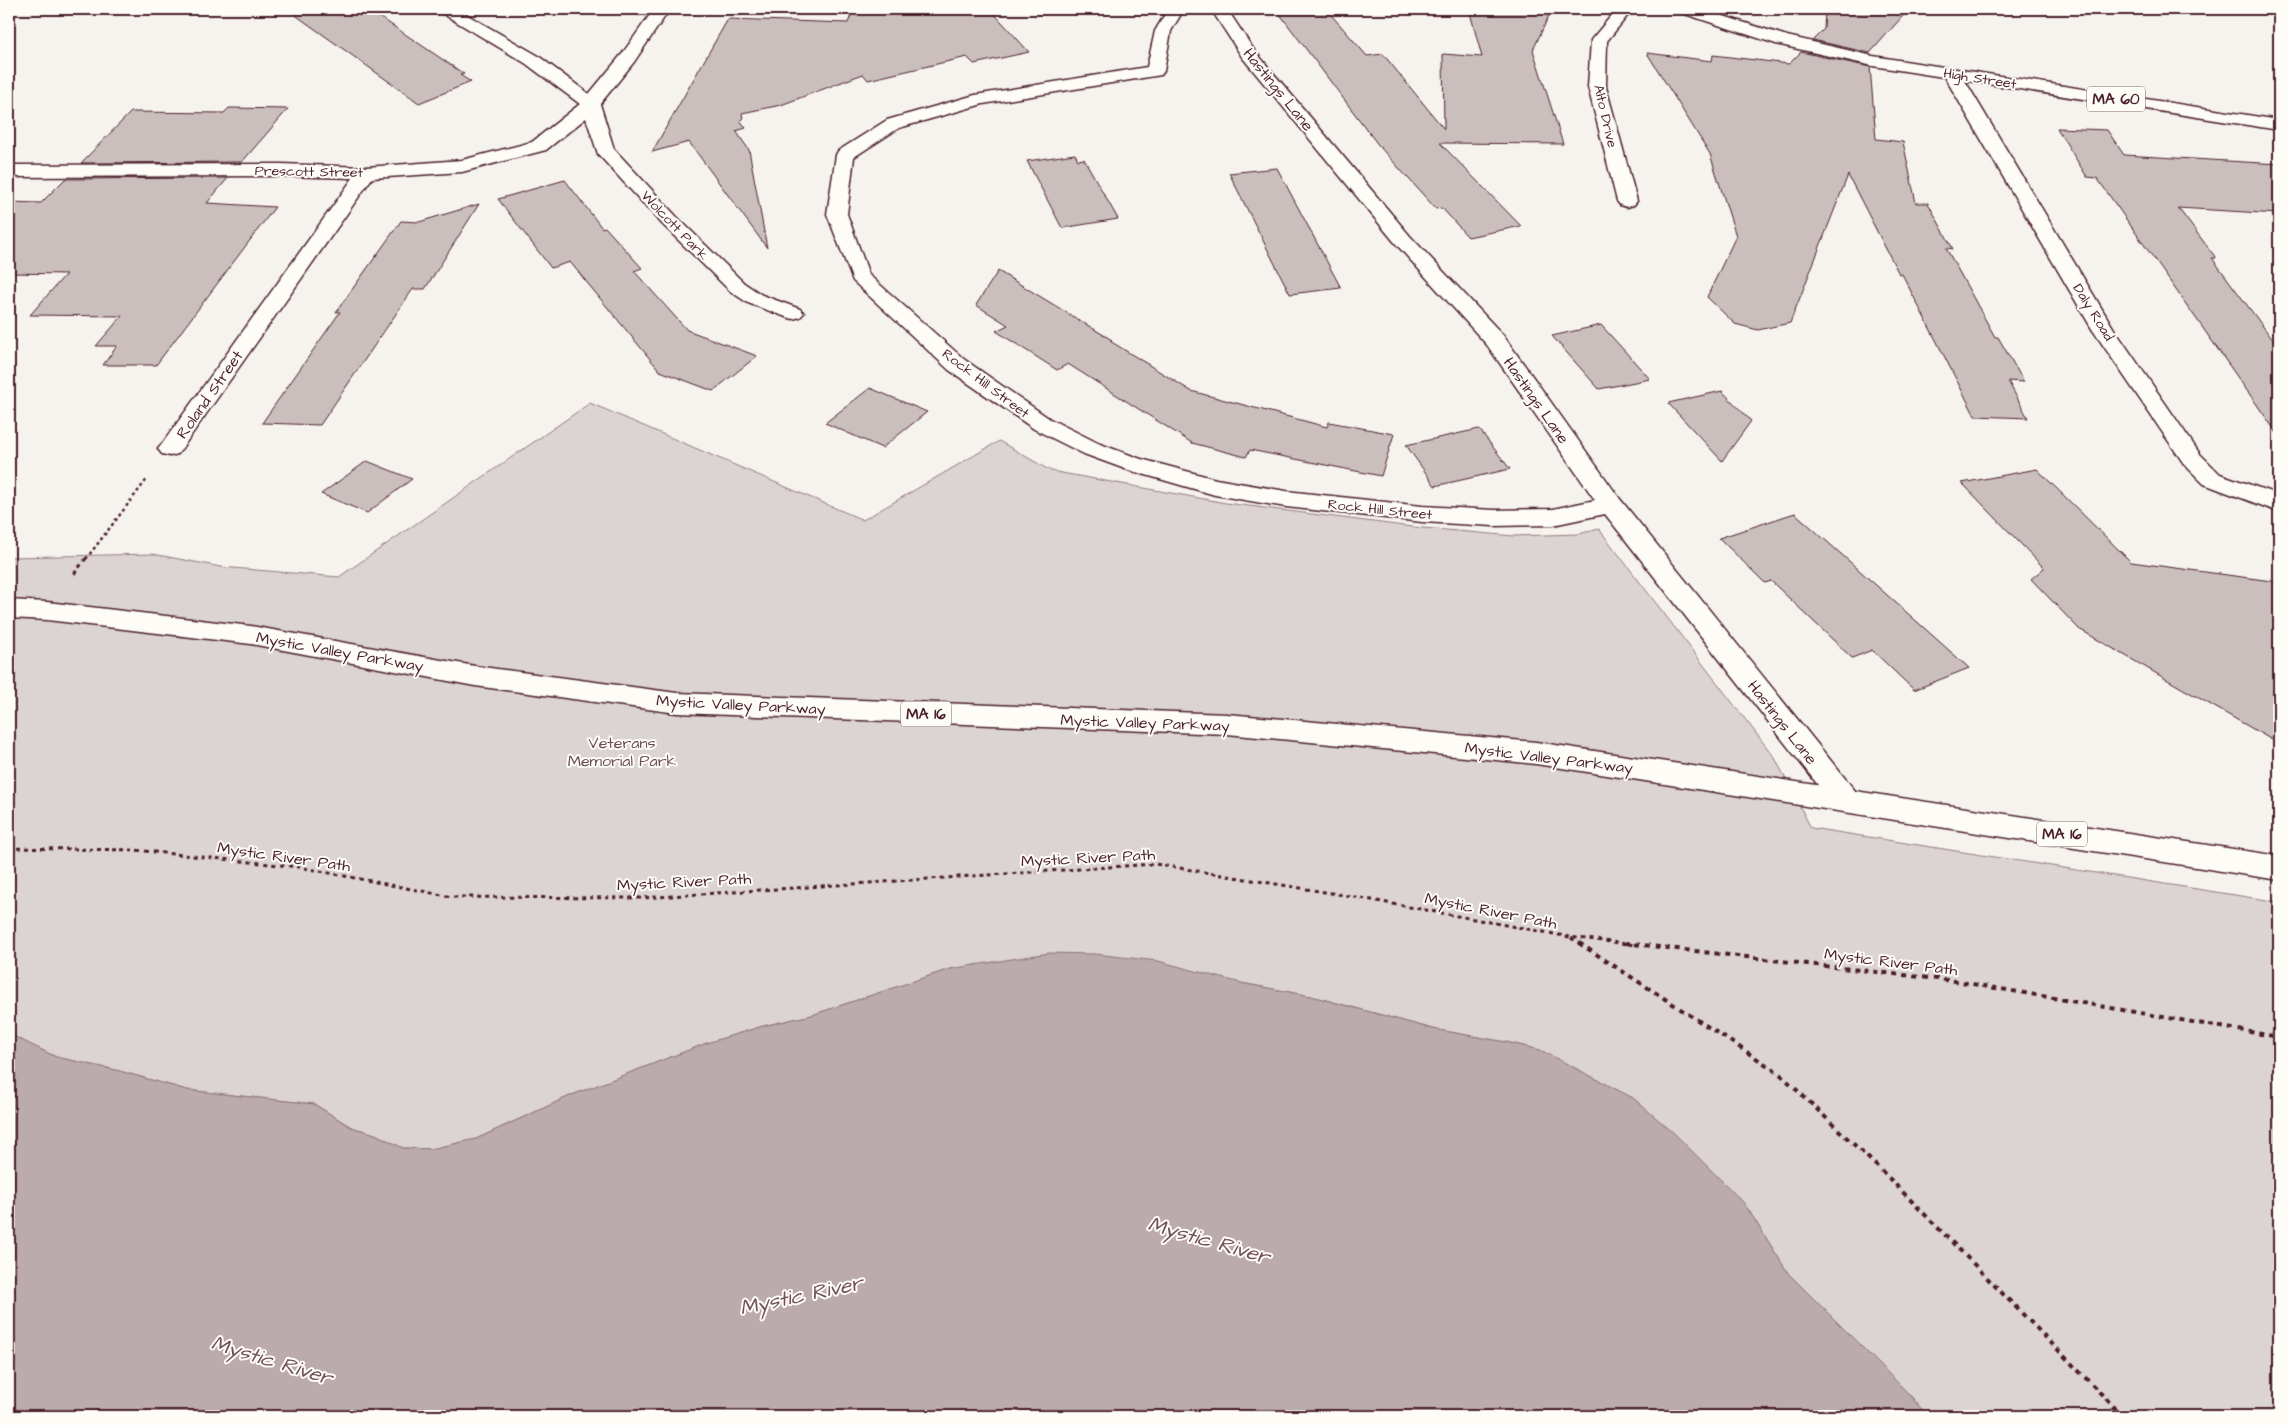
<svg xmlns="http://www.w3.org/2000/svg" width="2288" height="1425" font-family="'Architects Daughter',sans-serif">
  <rect width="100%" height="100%" fill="#f6f3ef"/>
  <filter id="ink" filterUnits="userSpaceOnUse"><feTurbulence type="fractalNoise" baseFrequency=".02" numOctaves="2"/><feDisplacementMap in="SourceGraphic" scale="10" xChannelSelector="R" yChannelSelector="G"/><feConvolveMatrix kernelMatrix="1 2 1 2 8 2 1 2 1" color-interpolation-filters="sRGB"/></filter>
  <g filter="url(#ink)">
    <path fill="#dcd4d2" stroke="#937a7e" d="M590,403L863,520L999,441L1051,471L1226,503L1412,527L1514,536L1578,534L1599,529L1775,758L1811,828L2279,902V1416H1927L1910,1395L1788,1273L1744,1203L1633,1098L1540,1050L1506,1042L1433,1029L1311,996L1241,983L950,969L812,1015L763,1026L707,1043L572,1095L476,1139L431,1149L403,1148L375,1134L351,1127L314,1104L187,1090L116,1070L56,1057L9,1034V557L153,554L221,567L339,577Z"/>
    <path fill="#bbabac" stroke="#8e7378" d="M1049,953L1095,954L1158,961L1241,983L1311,996L1433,1029L1506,1042L1540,1050L1633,1098L1675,1134L1744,1203L1788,1273L1910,1395L1927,1416H9V1034L56,1057L116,1070L187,1090L314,1104L351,1127L375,1134L403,1148L431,1149L476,1139L572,1095L707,1043L763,1026L812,1015L950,969Z"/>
    <g fill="#cbbfbe" stroke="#4a1f2b">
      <path d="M287,9H368L464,74L460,75L471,82L419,103Z"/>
      <path d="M949,9H990L1029,52L974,64L967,57L868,80L863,74L781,105L742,113L743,119L740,120L746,128L736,131L749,150L767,248L689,142L652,152L728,19L848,23L853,10L934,12Z"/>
      <path d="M1276,9H1326L1367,56L1383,54L1444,129L1443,54L1482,57L1469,9H1552L1533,50L1563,144L1440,143L1521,226L1468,237L1442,208L1436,209L1379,146Z"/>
      <path d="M1825,9H1909L1870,53L1813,40L1824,29Z"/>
      <path d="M1801,52L1870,67L1876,139L1903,142L1916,203H1928L1953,249L1946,248L1995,337H1998L2024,382L2008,381L2028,418L1975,416L1902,274H1899L1848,175L1790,323L1758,330L1735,324L1707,297L1736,236L1710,154L1647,53L1712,61L1713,55L1789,64Z"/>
      <path d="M229,108L288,109L242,162L81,163L131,112L224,113Z"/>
      <path d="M2057,128L2107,130L2124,155L2279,164V214L2178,208L2216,258H2212L2279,348V436L2097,178L2087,177Z"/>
      <path d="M1075,154L1078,160L1084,159L1118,219L1062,228L1027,161Z"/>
      <path d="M1277,168L1341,288L1290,294L1229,173Z"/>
      <path d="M228,178L207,203L275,207L156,365H103L117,346H96L122,316L30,315L66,274L9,273V202L41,203L65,179Z"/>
      <path d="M565,180L602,228L605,227L642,268L634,271L687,330L757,356L713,391L660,371L570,262L551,268L498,199Z"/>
      <path d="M479,204L425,289H413L320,425L262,423L340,312H336L401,221L419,222Z"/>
      <path d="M998,271L1112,340L1110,341L1191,391L1327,427L1329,422L1394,434L1381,476L1250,450L1246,457L1192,443L1068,364L1057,370L996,331L1008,325L976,305Z"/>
      <path d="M1601,325L1650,379L1599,389L1552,336Z"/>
      <path d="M870,388L927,412L882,448L825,423Z"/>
      <path d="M1722,391L1751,421L1722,461L1668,403Z"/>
      <path d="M1479,429L1510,469L1435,486L1406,445Z"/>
      <path d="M367,461L412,479L367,513L321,494Z"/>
      <path d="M2037,469L2131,562L2279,582V744L2079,629L2031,579L2044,568L1962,483Z"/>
      <path d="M1795,513L1969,668L1914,690L1872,650L1852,658L1771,581L1765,583L1719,538Z"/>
    </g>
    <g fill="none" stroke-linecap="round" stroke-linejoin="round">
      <g stroke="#4a1f2b" stroke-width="3">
        <g id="minor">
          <path d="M438,9H457L537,55L589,94L622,54L654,9H670L634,62L600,104L614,149L676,216L744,283L762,295L800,309L804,313L800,317L793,319L786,317L748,303L730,291L662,224L598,154L586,118L546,150L462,172L372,178L178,454L170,456L162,454L158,449L162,444L353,178L281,176L9,177V165L281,164L366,167L462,160L532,142L580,104L525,63L440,12Z"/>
          <path d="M1168,9H1184L1171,31L1164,71L1161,75L983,104L899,128L854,157L847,214L869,275L965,360L1050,419L1100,444L1141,459L1216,479L1286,491L1422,506L1494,510L1553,509L1595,500L1487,345L1396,244L1242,57L1211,9H1227L1254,50L1410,236L1503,335L1620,499L1856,792L1860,800L1856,808L1846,811L1836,808L1605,514L1553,525L1494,526L1422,522L1286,507L1215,495L1125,469L1084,454L1034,429L949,370L853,281L827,214L836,155L838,151L887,120L975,95L1147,67L1155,31Z"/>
          <path d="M1617,9H1633L1607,41L1606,87L1637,201L1634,205L1627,207L1620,205L1617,201L1588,87L1591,40Z"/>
          <path d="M1952,69L1958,70L1961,74L2114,329L2200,454L2220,474L2279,495V512L2204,484L2184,464L2092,329L1943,74L1946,70Z"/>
        </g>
      </g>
      <g stroke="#4a1f2b" stroke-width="3">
        <g id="major">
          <path d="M1677,9H1701L1787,36L1873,56L2279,120V130L1873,66L1776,44L1679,12Z"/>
          <path d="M9,600L47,602L251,626L475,666L677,693L1227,714L1536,742L2279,856V880L1536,764L1227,734L677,713L475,686L251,644L47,620L9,618Z"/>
        </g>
      </g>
      <path stroke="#4a1f2b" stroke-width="2.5" stroke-dasharray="3 3" stroke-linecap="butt" d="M86,559L148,478"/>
      <g stroke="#4a1f2b" stroke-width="3" stroke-dasharray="4 4" stroke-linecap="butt">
        <path d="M74,574L87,557"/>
        <path d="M9,848L135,850L299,867L452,897L641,898L1155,864L1361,898L1570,937L1636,945"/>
        <path d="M1571,938L1581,945"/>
      </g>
      <g stroke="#4a1f2b" stroke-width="4" stroke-dasharray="5 5" stroke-linecap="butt">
        <path d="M1579,943L1779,1073L1886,1175L2123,1416"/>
        <path d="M1625,943L1955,981L2279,1037"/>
      </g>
      <use href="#minor" fill="#fdfcf7" fill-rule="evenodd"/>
      <use href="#major" fill="#fdfcf7" fill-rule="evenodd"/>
    </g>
  </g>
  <g text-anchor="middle" stroke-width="4" stroke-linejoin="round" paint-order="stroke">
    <g font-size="14" fill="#4a1f2b" stroke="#fdfcf7">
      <text transform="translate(1980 78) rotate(9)" y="5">High Street</text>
      <text transform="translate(1606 116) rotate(77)" y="5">Alto Drive</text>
      <text transform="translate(309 171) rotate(1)" y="5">Prescott Street</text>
      <text transform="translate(675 225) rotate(46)" y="5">Wolcott Park</text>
      <text transform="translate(2094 312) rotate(58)" y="5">Daly Road</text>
      <text transform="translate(986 383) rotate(37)" y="5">Rock Hill Street</text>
      <text transform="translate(1380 509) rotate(6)" y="5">Rock Hill Street</text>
    </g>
    <g fill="#fdfcf7" stroke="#806168" stroke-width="1">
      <rect x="2087" y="86.5" width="58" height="25" rx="4"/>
      <rect x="901" y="701.5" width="50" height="25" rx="4"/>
      <rect x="2037" y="821.5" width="50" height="25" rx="4"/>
    </g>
    <g font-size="15" font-weight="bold" fill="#4a1f2b">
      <text x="2116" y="104">MA 60</text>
      <text x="926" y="719">MA 16</text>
      <text x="2062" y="839">MA 16</text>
    </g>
    <g font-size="16" fill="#4a1f2b" stroke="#fdfcf7">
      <text transform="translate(1279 89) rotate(51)" y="6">Hastings Lane</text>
      <text transform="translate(209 394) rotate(-55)" y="6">Roland Street</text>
      <text transform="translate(1537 400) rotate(55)" y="6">Hastings Lane</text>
      <text transform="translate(340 651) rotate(10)" y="6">Mystic Valley Parkway</text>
      <text transform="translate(741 704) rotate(3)" y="6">Mystic Valley Parkway</text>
      <text transform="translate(1145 722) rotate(2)" y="6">Mystic Valley Parkway</text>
      <text transform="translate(1783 722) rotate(52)" y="6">Hastings Lane</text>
      <text transform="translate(1549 757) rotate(7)" y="6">Mystic Valley Parkway</text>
      <text transform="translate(284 856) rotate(8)" y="6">Mystic River Path</text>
      <text transform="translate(1088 857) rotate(-3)" y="6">Mystic River Path</text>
      <text transform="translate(684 881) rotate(-3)" y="6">Mystic River Path</text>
      <text transform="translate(1491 910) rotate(11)" y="6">Mystic River Path</text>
      <text transform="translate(1891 961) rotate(7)" y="6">Mystic River Path</text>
    </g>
    <g font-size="16" fill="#6e4c55" stroke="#fdfcf7">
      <text x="622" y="748">Veterans<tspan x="622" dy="18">Memorial Park</tspan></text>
    </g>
    <g font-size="21" font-style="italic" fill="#725058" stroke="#fdfcf7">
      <text transform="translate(1209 1240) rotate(16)" y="7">Mystic River</text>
      <text transform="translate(801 1295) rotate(-12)" y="7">Mystic River</text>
      <text transform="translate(272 1360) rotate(17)" y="7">Mystic River</text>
    </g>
  </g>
  <rect width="2288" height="1425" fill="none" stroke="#fdfcf7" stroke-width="30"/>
  <rect x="15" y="15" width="2258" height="1395" fill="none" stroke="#4a1f2b" stroke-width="2" filter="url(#ink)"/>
</svg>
